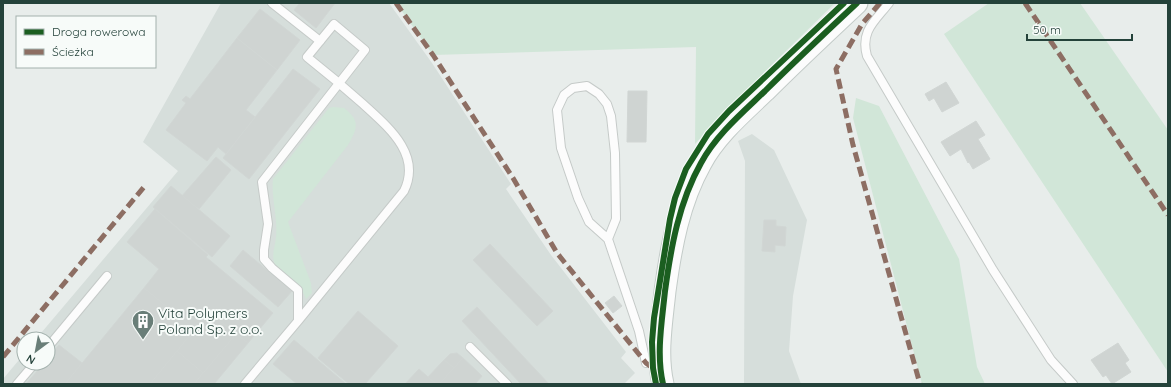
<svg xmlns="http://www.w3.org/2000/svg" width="1171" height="387" font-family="Quicksand,sans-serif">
  <rect width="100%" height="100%" fill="#e8edeb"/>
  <g fill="#d6dedb">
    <path d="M221,3H389L432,63L511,184L506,189L551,255L626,352L621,358L635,373L624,384H3V379L24,354V363H48V339H36L178,171L143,142Z"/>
    <path d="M752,134L774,150L807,220L793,296L789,351L801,384H744L745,161L738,141Z"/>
  </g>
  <g fill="#d1e6d8">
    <path d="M396,3H835L731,105L695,144L696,47L433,55Z"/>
    <path d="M989,3H1080L1168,130V372L944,34Z"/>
    <path d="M856,98L879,106L959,259L977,367L985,384H922L853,118Z"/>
    <path d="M333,107L344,108C360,120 358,128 348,145L288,222L311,283L312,293L306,299L301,288L275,265C271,255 275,247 276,237C278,218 271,198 273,179L329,108Z"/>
  </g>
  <g fill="#cfd4d2" stroke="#d1d6d4">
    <path d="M300,3H335L316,28L294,10Z"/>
    <path d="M260,9L300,40L277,70L237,38Z"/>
    <path d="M237,38L277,70L246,110L255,117L226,154L218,147L207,161L166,130L186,103L182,100L186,96L190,99Z"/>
    <path d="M293,69L320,89L249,179L223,158Z"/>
    <path d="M946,82L959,103L942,112L934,98L929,101L925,94Z"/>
    <path d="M628,91H647L646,142H627Z"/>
    <path d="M976,121L985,135L978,139L990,159L973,169L969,162L968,163L961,149L950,156L941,142Z"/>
    <path d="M216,157L231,170L199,209L182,196Z"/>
    <path d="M171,186L230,236L212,257L153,207Z"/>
    <path d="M155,209L208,255L206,257L273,313L248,343L209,312L195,330L144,288L159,269L127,242Z"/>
    <path d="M764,220H776V226L786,227L785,246L775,245V252L762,251Z"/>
    <path d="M490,244L553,311L537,326L473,260Z"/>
    <path d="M243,250L292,291L278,307L230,266Z"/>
    <path d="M144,288L195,330L150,384H65Z"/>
    <path d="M614,296L622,306L613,313L605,303Z"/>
    <path d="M477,307L549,384H521L462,321Z"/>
    <path d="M358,311L398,346L365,384H349L318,358Z"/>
    <path d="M209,312L236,334L203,373L177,351Z"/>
    <path d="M236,334L248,343L214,384H194Z"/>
    <path d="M294,340L346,384H297L273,364Z"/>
    <path d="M1118,343L1129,360L1125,363L1131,372L1112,384L1106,375L1103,377L1091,360Z"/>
    <path d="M59,345L82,363L65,384H26L44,363H48V358Z"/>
    <path d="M177,351L203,373L194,384H150Z"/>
    <path d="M457,353L463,358L454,368L444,360L450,354Z"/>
    <path d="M463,358L482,376L475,384H439Z"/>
    <path d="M444,360L454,368L439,384H436L428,377Z"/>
    <path d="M419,369L428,377L436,384H405Z"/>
  </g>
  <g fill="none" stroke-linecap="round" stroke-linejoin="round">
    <g stroke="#c5cac8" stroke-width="10">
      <g id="lane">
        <path d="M272,3L320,41"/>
        <path d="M889,3C875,21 860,31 867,56L993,270L1051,360L1073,384"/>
        <path d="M608,239L616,219L615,153L611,116L607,104L599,94L587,86L573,88L564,95L557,110L561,148L578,198L589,222L608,239L639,331L646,363"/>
        <path d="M48,347L107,276"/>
        <path d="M470,347L507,384"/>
        <path d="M17,384L35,363"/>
        <path d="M245,384L298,321V290L272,268L264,259V250L268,224L262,182L365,50L334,24L307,57C326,72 345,88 363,104C388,127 422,154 404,191L298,321"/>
      </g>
    </g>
    <g stroke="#c3cbc8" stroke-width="23">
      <path id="secondary" d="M663,384C656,354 662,321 665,291C671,247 679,202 701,163C716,135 742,113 765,91C795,61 826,32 857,3"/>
    </g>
    <use href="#lane" stroke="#fcfcfc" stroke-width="8"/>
    <use href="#secondary" stroke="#fcfcfc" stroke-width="21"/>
    <g stroke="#8d6e63" stroke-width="5" stroke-dasharray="10 5" stroke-linecap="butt">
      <path d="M396,3L433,55L513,178L557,253L646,363L654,369"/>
      <path d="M880,3L862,24L836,69L853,145L920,384"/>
      <path d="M1025,3L1168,215"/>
      <path d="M3,357L144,187"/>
    </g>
    <g stroke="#f7fbf9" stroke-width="8">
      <g id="cycleway">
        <path d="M656,384L653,368L652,342L654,318L670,219L675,198L686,169L708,134L729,111L844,3"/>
        <path d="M663,384C656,354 662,321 665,291C671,247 679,202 701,163C716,135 742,113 765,91C795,61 826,32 857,3"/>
      </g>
    </g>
    <use href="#cycleway" stroke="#1b5e20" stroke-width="6"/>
  </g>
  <defs>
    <g id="building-pin" transform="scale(1.15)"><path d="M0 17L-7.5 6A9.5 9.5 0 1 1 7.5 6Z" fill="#697e78" stroke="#f7fbf9"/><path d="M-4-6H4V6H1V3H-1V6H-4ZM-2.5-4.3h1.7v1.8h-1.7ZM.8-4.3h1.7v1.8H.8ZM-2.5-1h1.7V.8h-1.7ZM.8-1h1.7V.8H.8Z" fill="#fff"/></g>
  </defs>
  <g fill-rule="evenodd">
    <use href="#building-pin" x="143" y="321"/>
  </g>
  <g text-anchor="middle" stroke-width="4" stroke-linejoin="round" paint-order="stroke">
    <g font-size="14" fill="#24423a" stroke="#f7fbf9" text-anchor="start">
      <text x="158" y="318">Vita Polymers<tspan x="158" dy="16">Poland Sp. z o.o.</tspan></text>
    </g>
  </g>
  <rect width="1171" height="387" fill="none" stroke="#24423a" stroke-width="8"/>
  <rect x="16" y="16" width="140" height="52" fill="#f7fbf9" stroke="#a3b1ad"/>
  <rect x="24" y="29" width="20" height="6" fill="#1b5e20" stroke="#a3b1ad"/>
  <text x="52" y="36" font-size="12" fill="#24423a">Droga rowerowa</text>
  <rect x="24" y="49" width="20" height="6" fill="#8d6e63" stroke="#a3b1ad"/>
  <text x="52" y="56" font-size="12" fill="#24423a">Ścieżka</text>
  <g transform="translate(36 351) rotate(212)"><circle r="19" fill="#f7fbf9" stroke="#a3b1ad"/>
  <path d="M0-3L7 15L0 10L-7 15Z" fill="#697e78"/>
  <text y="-6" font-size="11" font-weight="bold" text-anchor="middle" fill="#24423a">N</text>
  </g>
  <path d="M1027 34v6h105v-6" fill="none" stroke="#24423a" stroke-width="2"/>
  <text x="1033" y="34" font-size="12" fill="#24423a" stroke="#f7fbf9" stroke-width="3" paint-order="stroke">50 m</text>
</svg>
